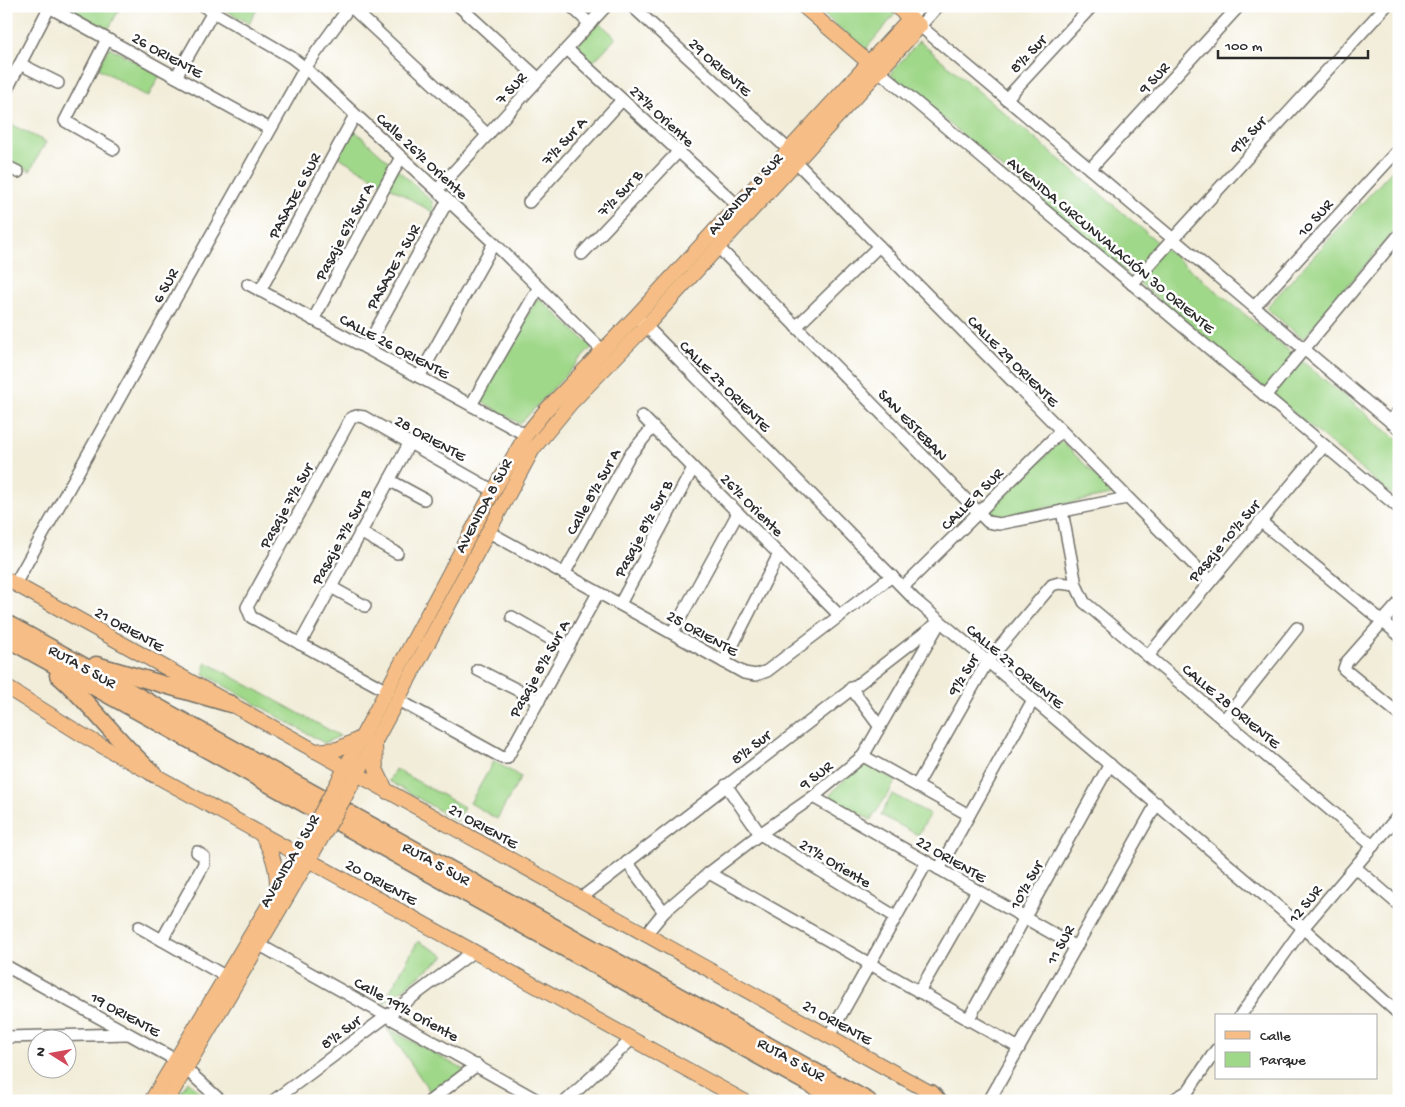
<svg xmlns="http://www.w3.org/2000/svg" width="1405" height="1107" font-family="'Gochi Hand',sans-serif">
  <rect width="100%" height="100%" fill="#fff"/>
  <filter id="ink" filterUnits="userSpaceOnUse"><feTurbulence type="fractalNoise" baseFrequency=".02" numOctaves="2"/><feDisplacementMap in="SourceGraphic" scale="10" xChannelSelector="R" yChannelSelector="G"/><feConvolveMatrix kernelMatrix="1 2 1 2 8 2 1 2 1" color-interpolation-filters="sRGB"/></filter>
  <filter id="wash" filterUnits="userSpaceOnUse"><feTurbulence type="fractalNoise" baseFrequency=".0096" numOctaves="4" result="noise"/><feDisplacementMap in="SourceGraphic" scale="20" xChannelSelector="R" yChannelSelector="G"/><feGaussianBlur stdDeviation="1.12" result="paint"/><feColorMatrix in="noise" values="0 0 0 0 0 0 0 0 0 0 0 0 0 0 0 0 0 1.4 0 .05"/><feComposite in="paint" operator="in"/></filter>
  <g filter="url(#wash)">
    <rect width="100%" height="100%" fill="#f2edd9"/>
    <g fill="#a0d88a" stroke="#66825a">
      <path d="M61,6H121L107,32Z"/>
      <path d="M217,6H259L249,23Z"/>
      <path d="M814,6H883L896,13L865,50Z"/>
      <path d="M599,22L616,38L592,63L576,47Z"/>
      <path d="M919,41L1186,266L1399,441V501L890,74Z"/>
      <path d="M109,47L160,75L148,97L98,68Z"/>
      <path d="M6,122L46,142L30,171L6,158Z"/>
      <path d="M353,129L432,201L434,213L337,156Z"/>
      <path d="M1399,163V225L1303,339L1266,308Z"/>
      <path d="M538,297L592,347L520,424L478,399Z"/>
      <path d="M1061,441L1115,494L996,518L990,510Z"/>
      <path d="M206,662L340,736L324,743L204,674Z"/>
      <path d="M494,761L521,777L497,819L470,803Z"/>
      <path d="M862,761L896,781L871,820L828,797Z"/>
      <path d="M395,769L464,807L457,821L389,781Z"/>
      <path d="M892,794L930,814L918,835L881,815Z"/>
      <path d="M418,941L445,956L382,1005Z"/>
      <path d="M386,1027L466,1071L433,1096Z"/>
      <path d="M188,1081L209,1101H175Z"/>
    </g>
  </g>
  <g filter="url(#ink)">
    <g fill="none" stroke-linecap="round" stroke-linejoin="round">
      <g stroke="#716f68" stroke-width="14">
        <g id="minor">
          <path d="M203,6L291,57L305,68L494,243L603,351"/>
          <path d="M350,6L488,135"/>
          <path d="M459,6L539,79"/>
          <path d="M571,6L590,24"/>
          <path d="M632,6L789,150"/>
          <path d="M938,6L920,26L1399,429"/>
          <path d="M49,7L270,129"/>
          <path d="M910,18L921,6"/>
          <path d="M107,39L65,121L114,149"/>
          <path d="M567,49L737,205"/>
          <path d="M20,64L58,83"/>
          <path d="M880,72L1399,508"/>
          <path d="M176,77L213,12"/>
          <path d="M6,91L50,6"/>
          <path d="M1006,99L1092,6"/>
          <path d="M796,162L1210,581"/>
          <path d="M6,166L18,172"/>
          <path d="M1090,169L1239,6"/>
          <path d="M437,190L606,6"/>
          <path d="M529,202L622,100"/>
          <path d="M718,247L988,522L999,524L1127,498"/>
          <path d="M582,254L679,151"/>
          <path d="M248,284L526,435"/>
          <path d="M1132,284L1386,6"/>
          <path d="M260,291L355,115"/>
          <path d="M1254,307L1399,149"/>
          <path d="M313,320L401,157"/>
          <path d="M641,321L915,600L1303,928L1399,1014"/>
          <path d="M796,327L879,246"/>
          <path d="M366,348L448,200"/>
          <path d="M419,377L494,243"/>
          <path d="M1265,396L1399,235"/>
          <path d="M471,405L538,289"/>
          <path d="M642,416L840,616"/>
          <path d="M1390,421L1399,411"/>
          <path d="M389,480L424,499"/>
          <path d="M1062,511L1076,585L1084,602L1373,846"/>
          <path d="M1260,521L1399,635"/>
          <path d="M487,531L744,673L756,675L767,671L892,576"/>
          <path d="M360,532L397,553"/>
          <path d="M564,574L629,456L653,427"/>
          <path d="M15,584L305,68L350,6"/>
          <path d="M331,587L365,606"/>
          <path d="M903,587L1061,431"/>
          <path d="M1399,603L1346,663L1344,669L1399,714"/>
          <path d="M620,604L693,468"/>
          <path d="M512,617L568,649"/>
          <path d="M672,633L738,513"/>
          <path d="M300,644L409,444"/>
          <path d="M1148,656L1324,446"/>
          <path d="M724,662L779,554"/>
          <path d="M478,670L539,701"/>
          <path d="M851,688L880,727"/>
          <path d="M387,691L251,617L247,607L351,418L357,416L364,417L494,491"/>
          <path d="M398,700L503,758H507L598,593"/>
          <path d="M1224,720L1297,628"/>
          <path d="M863,756L969,815"/>
          <path d="M726,785L760,834L896,917"/>
          <path d="M917,785L987,662L1052,585L1059,583L1076,585"/>
          <path d="M813,797L1076,947"/>
          <path d="M627,862L664,912"/>
          <path d="M1355,867L1399,905"/>
          <path d="M939,869L1033,700"/>
          <path d="M709,873L1019,1048"/>
          <path d="M581,898L940,621"/>
          <path d="M139,927L225,976"/>
          <path d="M646,934L664,912L709,873L760,834L813,797L863,756L937,627"/>
          <path d="M162,940L204,864V857L197,852"/>
          <path d="M258,944L539,1101"/>
          <path d="M6,966L176,1060L221,1101"/>
          <path d="M919,992L977,891"/>
          <path d="M1240,1016L1303,928L1399,815"/>
          <path d="M968,1020L1110,764"/>
          <path d="M829,1036L927,862"/>
          <path d="M6,1037L128,1034"/>
          <path d="M273,1101L474,951"/>
          <path d="M430,1101L477,1065"/>
          <path d="M566,1101L632,1039"/>
          <path d="M989,1101L1157,803"/>
          <path d="M1171,1101L1188,1091L1216,1050"/>
        </g>
      </g>
      <g stroke="#716f68" stroke-width="16">
        <g id="major">
          <path d="M803,6L875,68"/>
          <path d="M6,579L931,1093"/>
          <path d="M6,687L84,736L744,1101"/>
          <path d="M375,744L376,769L387,792"/>
          <path d="M314,751L338,749L363,737"/>
          <path d="M334,789L490,497L526,435L546,410L636,316L910,18"/>
          <path d="M345,797L533,449L571,403L646,326L920,26L895,6"/>
          <path d="M261,834C273,852 278,871 277,892"/>
          <path d="M151,1101L276,893L314,826"/>
          <path d="M167,1101L325,832"/>
        </g>
      </g>
      <g stroke="#716f68" stroke-width="19">
        <g id="highway">
          <path d="M6,623L868,1101"/>
          <path d="M6,638L840,1101"/>
          <path d="M96,665L231,704"/>
          <path d="M58,675C93,705 119,744 154,774"/>
          <path d="M931,1093L938,1101"/>
        </g>
      </g>
      <use href="#minor" stroke="#fff" stroke-width="11"/>
      <use href="#major" stroke="#f6be86" stroke-width="14"/>
      <use href="#highway" stroke="#f6be86" stroke-width="16"/>
      <g stroke="#716f68" stroke-width="16" stroke-linecap="butt">
        <g id="major-bridge">
          <path d="M314,826L334,789"/>
          <path d="M325,832L345,797"/>
        </g>
      </g>
      <use href="#major-bridge" stroke="#f6be86" stroke-width="14"/>
    </g>
  </g>
  <g text-anchor="middle" stroke-width="5" stroke-linejoin="round" paint-order="stroke">
    <g font-size="16" fill="#2b2b2b" stroke="#fff">
      <text transform="translate(1027 53) rotate(-47)" y="6">8½ Sur</text>
      <text transform="translate(168 54) rotate(29)" y="6">26 ORIENTE</text>
      <text transform="translate(721 66) rotate(42)" y="6">29 ORIENTE</text>
      <text transform="translate(1153 77) rotate(-47)" y="6">9 SUR</text>
      <text transform="translate(510 87) rotate(-47)" y="6">7 SUR</text>
      <text transform="translate(663 115) rotate(43)" y="6">27½ Oriente</text>
      <text transform="translate(1247 134) rotate(-47)" y="6">9½ Sur</text>
      <text transform="translate(563 140) rotate(-48)" y="6">7½ Sur A</text>
      <text transform="translate(423 155) rotate(43)" y="6">Calle 26½ Oriente</text>
      <text transform="translate(619 192) rotate(-47)" y="6">7½ Sur B</text>
      <text transform="translate(744 193) rotate(-48)" y="6">AVENIDA 8 SUR</text>
      <text transform="translate(293 195) rotate(-62)" y="6">PASAJE 6 SUR</text>
      <text transform="translate(1314 217) rotate(-48)" y="6">10 SUR</text>
      <text transform="translate(343 231) rotate(-62)" y="6">Pasaje 6½ Sur A</text>
      <text transform="translate(1112 244) rotate(40)" y="6">AVENIDA CIRCUNVALACIÓN 30 ORIENTE</text>
      <text transform="translate(392 266) rotate(-61)" y="6">PASAJE 7 SUR</text>
      <text transform="translate(164 285) rotate(-61)" y="6">6 SUR</text>
      <text transform="translate(395 345) rotate(28)" y="6">CALLE 26 ORIENTE</text>
      <text transform="translate(1014 360) rotate(45)" y="6">CALLE 29 ORIENTE</text>
      <text transform="translate(726 385) rotate(45)" y="6">CALLE 27 ORIENTE</text>
      <text transform="translate(914 424) rotate(46)" y="6">SAN ESTEBAN</text>
      <text transform="translate(431 437) rotate(29)" y="6">28 ORIENTE</text>
      <text transform="translate(592 491) rotate(-61)" y="6">Calle 8½ Sur A</text>
      <text transform="translate(971 498) rotate(-45)" y="6">CALLE 9 SUR</text>
      <text transform="translate(753 504) rotate(45)" y="6">26½ Oriente</text>
      <text transform="translate(285 505) rotate(-61)" y="6">Pasaje 7½ Sur</text>
      <text transform="translate(482 505) rotate(-62)" y="6">AVENIDA 8 SUR</text>
      <text transform="translate(642 528) rotate(-62)" y="6">Pasaje 8½ Sur B</text>
      <text transform="translate(340 536) rotate(-61)" y="6">Pasaje 7½ Sur B</text>
      <text transform="translate(1223 540) rotate(-50)" y="6">Pasaje 10½ Sur</text>
      <text transform="translate(130 628) rotate(29)" y="6">21 ORIENTE</text>
      <text transform="translate(703 632) rotate(29)" y="6">25 ORIENTE</text>
      <text transform="translate(83 665) rotate(29)" y="6">RUTA 5 SUR</text>
      <text transform="translate(1016 665) rotate(40)" y="6">CALLE 27 ORIENTE</text>
      <text transform="translate(538 668) rotate(-61)" y="6">Pasaje 8½ Sur A</text>
      <text transform="translate(962 674) rotate(-59)" y="6">9½ Sur</text>
      <text transform="translate(1232 705) rotate(40)" y="6">CALLE 28 ORIENTE</text>
      <text transform="translate(750 746) rotate(-38)" y="6">8½ Sur</text>
      <text transform="translate(815 774) rotate(-37)" y="6">9 SUR</text>
      <text transform="translate(484 825) rotate(29)" y="6">21 ORIENTE</text>
      <text transform="translate(952 858) rotate(30)" y="6">22 ORIENTE</text>
      <text transform="translate(288 860) rotate(-60)" y="6">AVENIDA 8 SUR</text>
      <text transform="translate(437 862) rotate(29)" y="6">RUTA 5 SUR</text>
      <text transform="translate(836 862) rotate(31)" y="6">21½ Oriente</text>
      <text transform="translate(382 881) rotate(29)" y="6">20 ORIENTE</text>
      <text transform="translate(1025 884) rotate(-61)" y="6">10½ Sur</text>
      <text transform="translate(1304 903) rotate(-51)" y="6">12 SUR</text>
      <text transform="translate(1059 944) rotate(-61)" y="6">11 SUR</text>
      <text transform="translate(407 1008) rotate(29)" y="6">Calle 19½ Oriente</text>
      <text transform="translate(126 1013) rotate(29)" y="6">19 ORIENTE</text>
      <text transform="translate(838 1021) rotate(29)" y="6">21 ORIENTE</text>
      <text transform="translate(340 1031) rotate(-37)" y="6">8½ Sur</text>
      <text transform="translate(792 1058) rotate(29)" y="6">RUTA 5 SUR</text>
    </g>
  </g>
  <rect width="1405" height="1107" fill="none" stroke="#fff" stroke-width="25"/>
  <rect x="1215" y="1014" width="162" height="65" fill="#ffffff" stroke="#aaaaaa"/>
  <rect x="1225" y="1031" width="25" height="8" fill="#f6be86" stroke="#aaaaaa"/>
  <text x="1260" y="1040" font-size="15" fill="#2b2b2b">Calle</text>
  <rect x="1225" y="1052" width="25" height="15" fill="#a0d88a" stroke="#aaaaaa"/>
  <text x="1260" y="1064" font-size="15" fill="#2b2b2b">Parque</text>
  <g transform="translate(52 1054) rotate(281)"><circle r="24" fill="#ffffff" stroke="#aaaaaa"/>
  <path d="M0-4L9 19L0 12L-9 19Z" fill="#d1495b"/>
  <text y="-8" font-size="14" font-weight="bold" text-anchor="middle" fill="#2b2b2b">N</text>
  </g>
  <path d="M1218 50v8h150v-8" fill="none" stroke="#2b2b2b" stroke-width="2.5"/>
  <text x="1225" y="50" font-size="15" fill="#2b2b2b" stroke="#ffffff" stroke-width="4" paint-order="stroke">100 m</text>
</svg>
